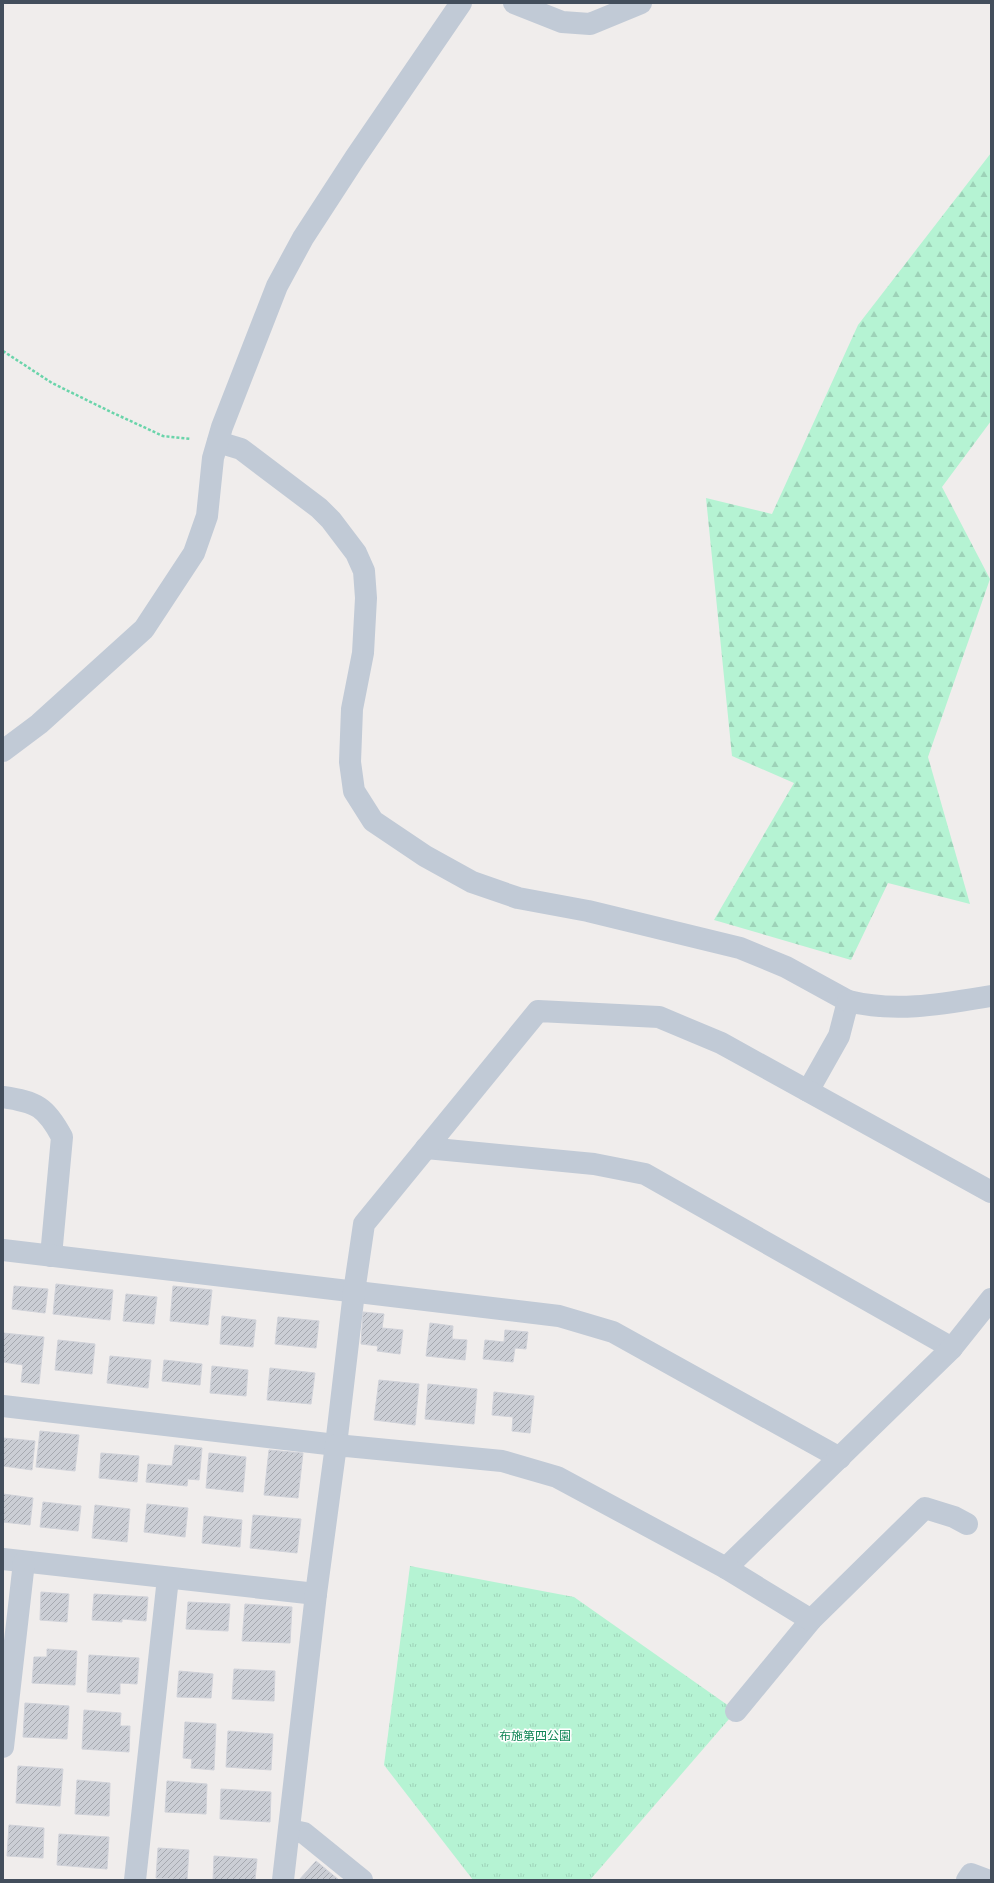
<svg xmlns="http://www.w3.org/2000/svg" width="994" height="1883" font-family="'Roboto Condensed','Noto Sans JP',sans-serif">
  <defs>
    <pattern id="forest-firs" width="22" height="20" patternUnits="userSpaceOnUse"><rect width="22" height="20" fill="#b5f3d3"/><path d="M5 1l3.5 6h-7zM16 11l3.5 6h-7z" fill="#9dd2b8"/></pattern>
    <pattern id="park-tufts" width="24" height="20" patternUnits="userSpaceOnUse"><rect width="24" height="20" fill="#b5f3d3"/><path d="M3 7l-1-3M5 7V3M7 7l1-3M15 17l-1-3M17 17v-4M19 17l1-3" fill="none" stroke="#9dd2b8"/></pattern>
    <pattern id="building-hatch" width="6" height="6" patternUnits="userSpaceOnUse"><rect width="6" height="6" fill="#cbced5"/><path d="M-1 1l2-2M0 6l6-6M5 7l2-2" fill="none" stroke="#a6a9b0"/></pattern>
  </defs>
  <rect width="100%" height="100%" fill="#f0edec"/>
  <path fill="url(#forest-firs)" d="M991,153V421L942,487L990,579L928,757L970,904L888,883L851,960L714,920L794,783L732,756L706,498L772,514L858,325Z"/>
  <path fill="url(#park-tufts)" d="M410,1566L574,1597L736,1711L590,1880H473L384,1765Z"/>
  <g fill="url(#building-hatch)" stroke="#d0d2d9">
    <path d="M56,1284L113,1290L110,1320L53,1314Z"/>
    <path d="M14,1286L48,1289L45,1313L12,1309Z"/>
    <path d="M173,1286L212,1290L208,1325L170,1321Z"/>
    <path d="M126,1294L157,1297L154,1324L123,1321Z"/>
    <path d="M363,1312L384,1314L382,1328L403,1330L400,1354L377,1351L378,1346L361,1344Z"/>
    <path d="M222,1316L256,1320L253,1347L220,1344Z"/>
    <path d="M278,1317L319,1321L316,1348L275,1344Z"/>
    <path d="M430,1323L453,1326L452,1339L467,1340L465,1360L426,1356Z"/>
    <path d="M505,1330L528,1332L526,1349L515,1348L513,1362L483,1359L485,1340L504,1342Z"/>
    <path d="M3,1333L44,1337L39,1384L21,1382L23,1365L3,1362Z"/>
    <path d="M58,1340L95,1344L92,1374L55,1370Z"/>
    <path d="M110,1356L151,1360L148,1388L107,1383Z"/>
    <path d="M164,1360L202,1364L200,1385L162,1381Z"/>
    <path d="M212,1366L248,1370L246,1396L210,1393Z"/>
    <path d="M270,1368L315,1373L311,1404L267,1400Z"/>
    <path d="M379,1380L419,1384L415,1425L374,1420Z"/>
    <path d="M428,1384L477,1389L474,1424L425,1419Z"/>
    <path d="M494,1392L534,1396L530,1433L512,1431L513,1417L492,1415Z"/>
    <path d="M40,1431L79,1435L75,1471L36,1467Z"/>
    <path d="M3,1438L35,1441L32,1470L3,1466Z"/>
    <path d="M175,1445L202,1448L199,1480L188,1479L187,1486L146,1482L148,1464L172,1466Z"/>
    <path d="M269,1450L303,1453L298,1498L264,1495Z"/>
    <path d="M101,1453L139,1456L137,1482L99,1478Z"/>
    <path d="M209,1453L246,1457L243,1492L206,1488Z"/>
    <path d="M3,1494L33,1498L30,1525L3,1522Z"/>
    <path d="M43,1502L81,1506L78,1531L40,1527Z"/>
    <path d="M147,1504L188,1508L185,1537L144,1532Z"/>
    <path d="M95,1505L130,1509L127,1542L92,1538Z"/>
    <path d="M253,1515L301,1519L297,1553L250,1548Z"/>
    <path d="M204,1516L242,1520L240,1547L202,1543Z"/>
    <path d="M41,1592L69,1594L67,1622L40,1620Z"/>
    <path d="M94,1594L148,1597L146,1621L122,1619V1622L92,1620Z"/>
    <path d="M188,1602L230,1604L228,1631L186,1629Z"/>
    <path d="M245,1604L292,1607L290,1643L242,1641Z"/>
    <path d="M47,1649L77,1651L75,1685L32,1683L34,1657H47Z"/>
    <path d="M89,1655L139,1658L137,1684L120,1683V1694L87,1692Z"/>
    <path d="M234,1669L275,1671L274,1701L232,1699Z"/>
    <path d="M179,1671L213,1674L211,1698L177,1697Z"/>
    <path d="M25,1703L69,1706L67,1739L23,1737Z"/>
    <path d="M84,1710L121,1713L120,1726H130L129,1752L82,1749Z"/>
    <path d="M185,1722L216,1724L214,1770L191,1768L192,1759L183,1758Z"/>
    <path d="M228,1731L273,1734L271,1770L226,1767Z"/>
    <path d="M18,1766L63,1769L60,1806L16,1803Z"/>
    <path d="M77,1780L110,1783L109,1816L75,1814Z"/>
    <path d="M167,1781L207,1784L206,1814L165,1812Z"/>
    <path d="M221,1789L271,1792L270,1822L220,1819Z"/>
    <path d="M9,1825L44,1828L43,1858L7,1856Z"/>
    <path d="M59,1834L109,1837L107,1869L57,1865Z"/>
    <path d="M158,1848L189,1850L187,1880L156,1878Z"/>
    <path d="M214,1856L257,1859L255,1880H213Z"/>
    <path d="M316,1861L339,1880H299Z"/>
  </g>
  <g fill="none" stroke-linecap="round" stroke-linejoin="round">
    <path stroke="#6ad4aa" stroke-width="2.5" stroke-dasharray="3 2" stroke-linecap="butt" d="M3,351L52,383L111,412L163,436L191,439"/>
    <g stroke="#c1cad6" stroke-width="22">
      <path d="M514,3L562,22L590,24L641,3"/>
      <path d="M218,442L241,449L319,508L331,520L356,553L364,571L366,598L363,653L352,709L350,762L354,791L373,821L425,856L472,882L518,898L588,911L740,948L786,967L848,1001L839,1036L808,1091"/>
      <path d="M3,751L39,724L144,629L194,553L207,516L213,458L222,427L277,286L303,238L355,158L461,3"/>
      <path d="M848,1001C896,1013 943,1004 991,996"/>
      <path d="M3,1097C37,1102 46,1107 62,1137L51,1256"/>
      <path d="M426,1148L594,1164L645,1174L952,1348"/>
      <path d="M3,1250L559,1316L613,1332L840,1458"/>
      <path d="M3,1406L336,1445L354,1292L364,1224L538,1011L659,1017L721,1043L991,1192"/>
      <path d="M3,1559L316,1594"/>
      <path d="M726,1568L952,1348L991,1299"/>
      <path d="M736,1711L811,1620"/>
      <path d="M3,1747L24,1562"/>
      <path d="M289,1830L304,1833L362,1880"/>
      <path d="M135,1880L168,1578"/>
      <path d="M283,1880L316,1594L336,1445L502,1461L557,1477L726,1568L811,1620L925,1508L954,1517L967,1524"/>
      <path d="M967,1880L971,1874L987,1880"/>
    </g>
  </g>
  <g text-anchor="middle" stroke-width="3" stroke-linejoin="round" paint-order="stroke">
    <g font-size="12" fill="#0d8454" stroke="#fff">
      <text x="535" y="1740">布施第四公園</text>
    </g>
  </g>
  <rect width="994" height="1883" fill="none" stroke="#434e5c" stroke-width="8"/>
</svg>
